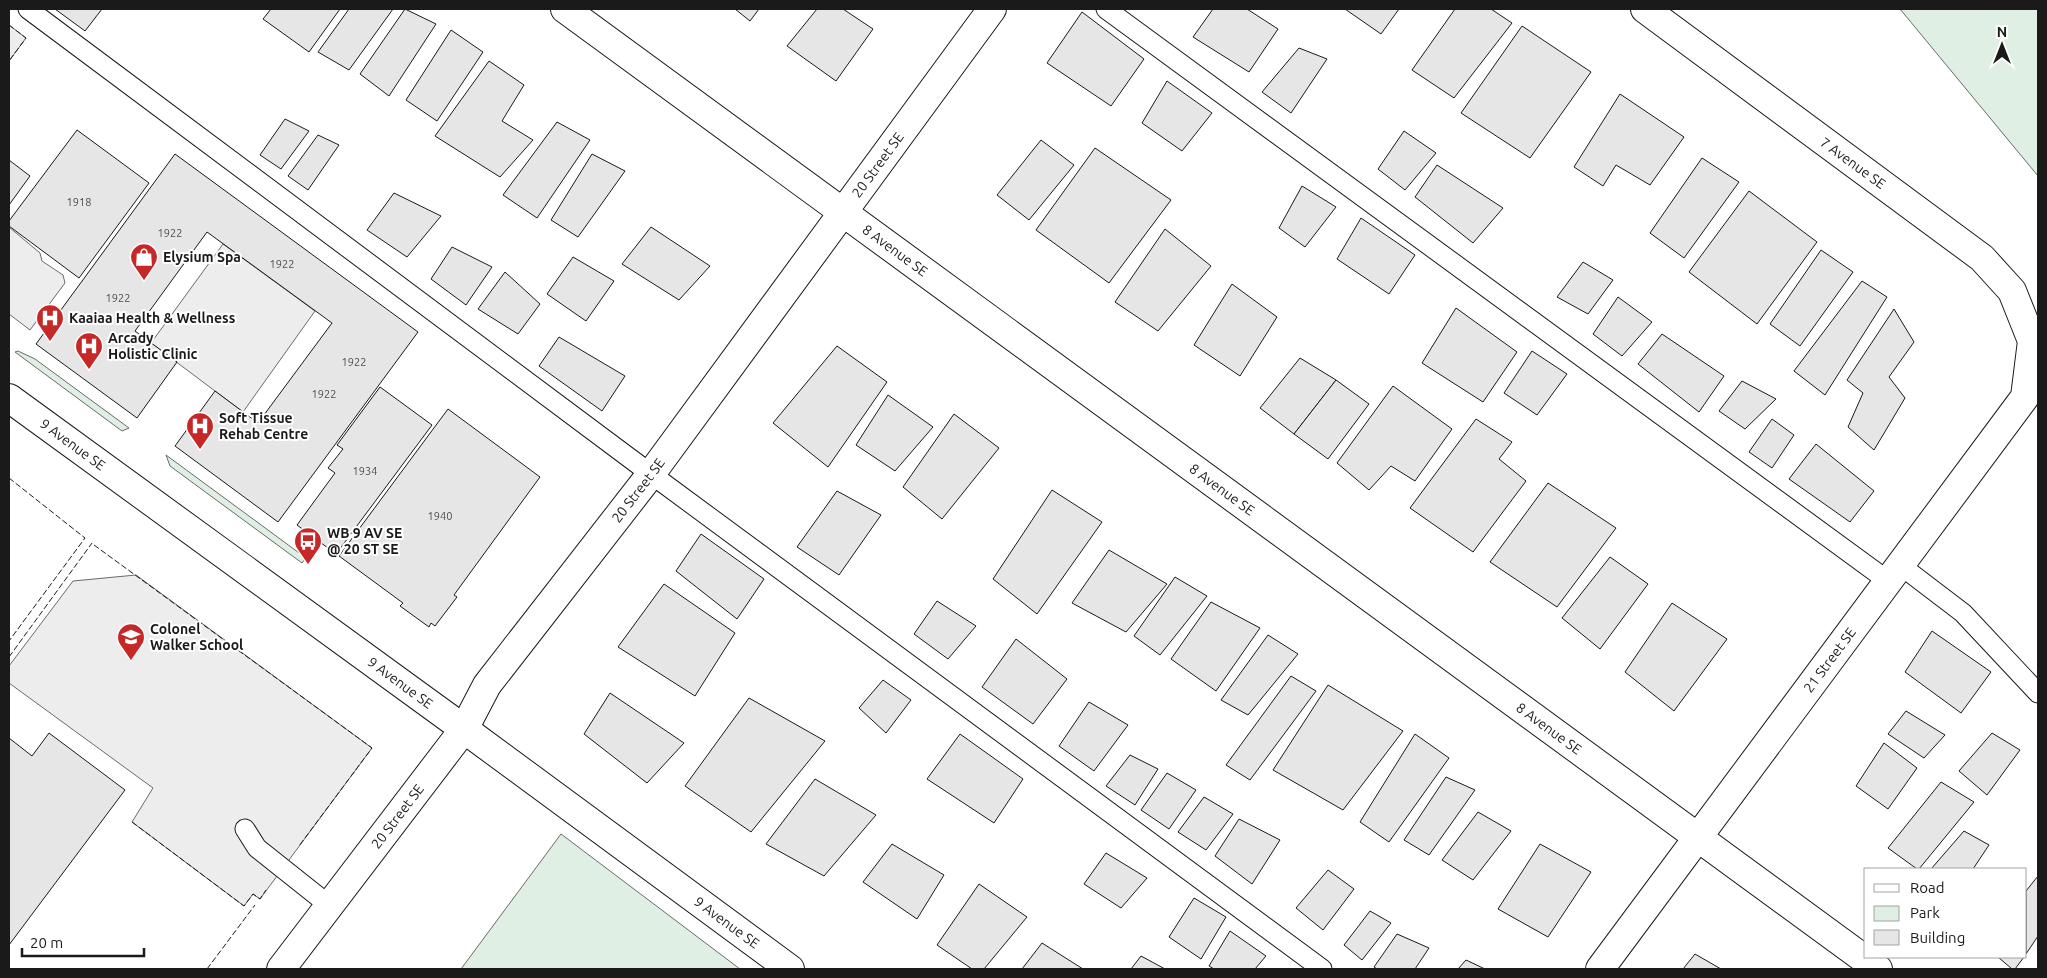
<svg xmlns="http://www.w3.org/2000/svg" width="2047" height="978" font-family="Ubuntu,sans-serif">
  <rect width="100%" height="100%" fill="#fff"/>
  <g fill="#e0efe3" stroke="#6a6a6a">
    <path d="M1900,9H2038V176Z"/>
    <path d="M18,351L35,359L129,428L122,431L15,352Z"/>
    <path d="M166,455L306,558L302,563L170,466Z"/>
    <path d="M561,834L740,969H461Z"/>
  </g>
  <g fill="#ededed" stroke="#6a6a6a">
    <path d="M9,25L26,38L9,61Z"/>
    <path d="M9,227L40,253L42,261L63,275L65,283L30,330L9,314Z"/>
    <path d="M223,244L315,311L243,412L151,343Z"/>
    <path d="M136,575L372,748L260,899L253,894L244,906L132,822L153,788L9,683V666L73,581Z"/>
  </g>
  <g fill="#e6e6e6" stroke="#1a1a1a">
    <path d="M55,9H102L85,31Z"/>
    <path d="M271,9H340L309,52L263,19Z"/>
    <path d="M349,9H393L349,70L318,52Z"/>
    <path d="M405,9L436,24L389,96L360,74Z"/>
    <path d="M735,9H759L750,21Z"/>
    <path d="M817,9H843L873,29L836,81L787,46Z"/>
    <path d="M1213,9H1247L1278,29L1249,72L1193,37Z"/>
    <path d="M1345,9H1399L1381,34Z"/>
    <path d="M1455,9H1491L1512,23L1454,98L1412,70Z"/>
    <path d="M1082,12L1144,59L1111,106L1047,63Z"/>
    <path d="M1522,26L1591,72L1530,158L1461,113Z"/>
    <path d="M451,30L483,52L437,121L406,100Z"/>
    <path d="M1299,48L1327,59L1291,113L1262,92Z"/>
    <path d="M489,61L524,85L502,121L533,140L500,177L435,136Z"/>
    <path d="M1167,81L1212,113L1182,151L1142,123Z"/>
    <path d="M1620,94L1684,137L1650,185L1616,165L1603,186L1574,167Z"/>
    <path d="M285,119L309,131L281,169L260,155Z"/>
    <path d="M557,122L590,140L537,218L503,195Z"/>
    <path d="M77,130L149,183L79,278L9,226V221Z"/>
    <path d="M1404,131L1436,153L1405,190L1378,169Z"/>
    <path d="M318,135L339,145L308,190L288,176Z"/>
    <path d="M1041,140L1074,165L1029,220L997,195Z"/>
    <path d="M1095,148L1171,200L1109,283L1036,230Z"/>
    <path d="M175,154L418,332L278,522L175,446L215,391L258,423L332,323L207,232L135,331L177,362L137,418L36,344Z"/>
    <path d="M592,154L625,171L578,237L551,220Z"/>
    <path d="M1702,158L1739,182L1684,258L1650,233Z"/>
    <path d="M9,160L30,176L9,205Z"/>
    <path d="M1437,165L1503,208L1473,243L1415,197Z"/>
    <path d="M1302,186L1336,207L1305,247L1279,228Z"/>
    <path d="M1749,191L1817,242L1757,324L1689,272Z"/>
    <path d="M394,193L441,216L407,257L367,230Z"/>
    <path d="M1361,218L1415,255L1389,294L1337,259Z"/>
    <path d="M651,227L710,266L679,300L622,264Z"/>
    <path d="M1165,229L1211,266L1158,331L1115,302Z"/>
    <path d="M452,247L492,267L466,305L431,279Z"/>
    <path d="M1821,250L1853,272L1800,346L1770,324Z"/>
    <path d="M573,257L614,281L586,321L547,294Z"/>
    <path d="M1583,262L1613,280L1588,314L1557,297Z"/>
    <path d="M505,272L540,304L518,334L478,309Z"/>
    <path d="M1862,281L1887,297L1825,395L1794,371Z"/>
    <path d="M1232,284L1277,317L1240,376L1194,345Z"/>
    <path d="M1618,297L1652,322L1622,356L1593,334Z"/>
    <path d="M1456,308L1517,352L1483,402L1422,363Z"/>
    <path d="M1894,309L1914,342L1889,377L1905,398L1874,450L1848,427L1863,393L1847,380Z"/>
    <path d="M1662,334L1724,376L1699,412L1638,364Z"/>
    <path d="M559,337L625,376L602,411L539,366Z"/>
    <path d="M837,346L887,382L828,467L773,423Z"/>
    <path d="M1532,351L1567,374L1537,415L1504,393Z"/>
    <path d="M1300,358L1336,380L1294,434L1260,408Z"/>
    <path d="M1336,380L1369,404L1328,459L1294,434Z"/>
    <path d="M1742,381L1776,399L1745,429L1719,411Z"/>
    <path d="M1393,386L1452,429L1415,481L1391,466L1369,490L1337,463Z"/>
    <path d="M380,387L432,425L336,554L297,525L335,473L328,468L343,449L337,445Z"/>
    <path d="M888,395L933,427L895,471L856,445Z"/>
    <path d="M448,409L540,477L454,595L457,597L435,626L431,623L429,627L400,606L403,603L339,556Z"/>
    <path d="M954,414L999,448L942,519L903,487Z"/>
    <path d="M1476,419L1512,442L1499,459L1526,481L1473,552L1410,508Z"/>
    <path d="M1772,419L1794,435L1772,468L1749,452Z"/>
    <path d="M1816,444L1874,491L1850,522L1789,479Z"/>
    <path d="M1548,483L1616,528L1557,607L1490,562Z"/>
    <path d="M1052,490L1102,522L1037,614L993,579Z"/>
    <path d="M837,491L881,515L839,575L797,547Z"/>
    <path d="M701,534L764,579L737,619L676,571Z"/>
    <path d="M1109,550L1167,584L1126,632L1072,603Z"/>
    <path d="M1610,557L1648,584L1600,649L1562,618Z"/>
    <path d="M1175,577L1207,596L1160,655L1134,636Z"/>
    <path d="M664,584L735,633L695,696L618,647Z"/>
    <path d="M937,601L976,626L948,659L914,634Z"/>
    <path d="M1211,602L1260,628L1216,691L1171,659Z"/>
    <path d="M1672,603L1727,639L1674,711L1625,672Z"/>
    <path d="M1932,631L1991,672L1961,713L1905,672Z"/>
    <path d="M1268,635L1298,654L1248,715L1221,700Z"/>
    <path d="M1016,639L1067,679L1033,724L982,687Z"/>
    <path d="M1291,676L1316,691L1250,780L1226,765Z"/>
    <path d="M883,680L911,700L886,733L859,708Z"/>
    <path d="M1328,685L1403,731L1343,810L1273,770Z"/>
    <path d="M610,693L684,743L647,783L584,734Z"/>
    <path d="M749,698L825,741L751,832L685,786Z"/>
    <path d="M1089,702L1128,725L1094,771L1059,746Z"/>
    <path d="M1906,711L1945,735L1924,758L1888,734Z"/>
    <path d="M49,733L125,790L9,945V738L32,756Z"/>
    <path d="M1992,733L2020,750L1987,795L1959,771Z"/>
    <path d="M960,734L1023,779L994,823L927,779Z"/>
    <path d="M1415,734L1449,758L1389,842L1360,822Z"/>
    <path d="M1884,743L1917,768L1888,809L1856,786Z"/>
    <path d="M1130,755L1158,769L1135,805L1106,786Z"/>
    <path d="M1167,773L1196,790L1169,829L1141,810Z"/>
    <path d="M1446,777L1475,790L1429,855L1404,840Z"/>
    <path d="M815,779L876,815L824,876L766,844Z"/>
    <path d="M1941,782L1974,802L1919,869H1917L1888,848Z"/>
    <path d="M1204,797L1233,814L1206,850L1178,832Z"/>
    <path d="M1478,812L1511,831L1473,880L1442,860Z"/>
    <path d="M1239,819L1280,840L1252,884L1215,856Z"/>
    <path d="M1964,831L1989,845L1973,869H1931Z"/>
    <path d="M892,844L944,875L917,919L863,882Z"/>
    <path d="M1540,844L1591,872L1548,937L1498,909Z"/>
    <path d="M1106,853L1147,878L1121,908L1084,884Z"/>
    <path d="M1328,870L1354,889L1323,930L1296,908Z"/>
    <path d="M2038,876V936L2026,954V891Z"/>
    <path d="M979,884L1027,917L984,969H972L937,945Z"/>
    <path d="M1194,898L1226,917L1201,959L1169,937Z"/>
    <path d="M1370,911L1391,923L1362,960L1344,945Z"/>
    <path d="M1230,931L1266,956L1255,969H1214L1209,966Z"/>
    <path d="M1397,934L1429,948L1415,969H1377L1374,967Z"/>
    <path d="M1042,943L1083,969H1022Z"/>
    <path d="M1695,954L1721,969H1683Z"/>
    <path d="M1141,956L1165,969H1131Z"/>
    <path d="M1998,957H2024L2015,969H2012Z"/>
    <path d="M1466,960L1485,969H1458Z"/>
  </g>
  <g fill="none" stroke-linecap="round" stroke-linejoin="round">
    <g stroke="#1a1a1a" stroke-width="21">
      <g id="lane">
        <path d="M28,9L651,474L1322,969"/>
        <path d="M1106,9L1888,581"/>
        <path d="M1900,565L1963,613L2038,693"/>
        <path d="M245,829L257,848L330,906"/>
      </g>
    </g>
    <g stroke="#1a1a1a" stroke-width="30">
      <g id="street">
        <path id="s1" d="M565,9L1878,969"/>
        <path id="s2" d="M9,398L464,729L790,969"/>
        <path id="s3" d="M281,969L464,729L487,685L651,474L992,9"/>
        <path id="s4" d="M1600,969L2025,397L2032,341L2012,291L1982,258L1645,9"/>
      </g>
    </g>
    <use href="#lane" stroke="#fff" stroke-width="19"/>
    <use href="#street" stroke="#fff" stroke-width="28"/>
    <g stroke="#1a1a1a" stroke-width="1" stroke-dasharray="6 2.5" stroke-linecap="butt">
      <path d="M9,25L26,38L9,61"/>
      <path d="M9,478L85,538L9,641"/>
      <path d="M94,545L372,748L299,846"/>
      <path d="M9,657L92,543"/>
      <path d="M132,822L244,906L253,894L260,899L266,890"/>
      <path d="M207,969L255,905"/>
    </g>
  </g>
  <defs>
    <g id="shop-pin" transform="scale(1.4375)"><path d="M0 17L-7.5 6A9.5 9.5 0 1 1 7.5 6Z" fill="#c62828" stroke="#fff"/><path d="M-5-2.5h2.3a2.7 3.5 0 0 1 5.4 0H5L5.5 6h-11ZM-1.5-2.5h3a1.5 2.3 0 0 0-3 0Z" fill="#fff"/></g>
    <g id="hospital-pin" transform="scale(1.4375)"><path d="M0 17L-7.5 6A9.5 9.5 0 1 1 7.5 6Z" fill="#c62828" stroke="#fff"/><path d="M-5-5h3v3.5h4V-5h3V5h-3V1.5h-4V5h-3Z" fill="#fff"/></g>
    <g id="bus-pin" transform="scale(1.4375)"><path d="M0 17L-7.5 6A9.5 9.5 0 1 1 7.5 6Z" fill="#c62828" stroke="#fff"/><path d="M-5-6H5V4H4V6H2V4H-2V6H-4V4H-5ZM-3.5-4V0h7V-4ZM-3.5 1.2v1.5H-2V1.2ZM2 1.2v1.5H3.5V1.2Z" fill="#fff"/></g>
    <g id="school-pin" transform="scale(1.4375)"><path d="M0 17L-7.5 6A9.5 9.5 0 1 1 7.5 6Z" fill="#c62828" stroke="#fff"/><path d="M0-5L7-2L0 1L-7-2ZM-4 1L0 2.5L4 1V4Q0 6-4 4Z" fill="#fff"/></g>
  </defs>
  <g fill-rule="evenodd">
    <use href="#shop-pin" x="144" y="257"/>
    <use href="#hospital-pin" x="50" y="318"/>
    <use href="#hospital-pin" x="89" y="346"/>
    <use href="#hospital-pin" x="200" y="426"/>
    <use href="#bus-pin" x="308" y="541"/>
    <use href="#school-pin" x="131" y="637"/>
  </g>
  <g text-anchor="middle" stroke-width="4" stroke-linejoin="round" paint-order="stroke">
    <g font-size="11" fill="#4d4d4d">
      <text x="79" y="206">1918</text>
      <text x="170" y="237">1922</text>
      <text x="282" y="268">1922</text>
      <text x="118" y="302">1922</text>
      <text x="354" y="366">1922</text>
      <text x="324" y="398">1922</text>
      <text x="365" y="475">1934</text>
      <text x="440" y="520">1940</text>
    </g>
    <g font-size="14" fill="#1a1a1a" stroke="#fff">
      <text transform="translate(1853 163) rotate(36)" y="5">7 Avenue SE</text>
      <text dy="5" stroke="none"><textPath href="#s3" startOffset="1002">20 Street SE</textPath></text>
      <text dy="5" stroke="none"><textPath href="#s1" startOffset="409">8 Avenue SE</textPath></text>
      <text dy="5" stroke="none"><textPath href="#s2" startOffset="79">9 Avenue SE</textPath></text>
      <text dy="5" stroke="none"><textPath href="#s1" startOffset="814">8 Avenue SE</textPath></text>
      <text dy="5" stroke="none"><textPath href="#s3" startOffset="598">20 Street SE</textPath></text>
      <text dy="5" stroke="none"><textPath href="#s4" startOffset="385">21 Street SE</textPath></text>
      <text dy="5" stroke="none"><textPath href="#s2" startOffset="484">9 Avenue SE</textPath></text>
      <text dy="5" stroke="none"><textPath href="#s1" startOffset="1219">8 Avenue SE</textPath></text>
      <text dy="5" stroke="none"><textPath href="#s3" startOffset="192">20 Street SE</textPath></text>
      <text dy="5" stroke="none"><textPath href="#s2" startOffset="889">9 Avenue SE</textPath></text>
    </g>
    <g font-size="14" font-weight="bold" fill="#1a1a1a" stroke="#fff" text-anchor="start">
      <text x="163" y="262">Elysium Spa</text>
      <text x="69" y="323">Kaaiaa Health &amp; Wellness</text>
      <text x="108" y="343">Arcady<tspan x="108" dy="16">Holistic Clinic</tspan></text>
      <text x="219" y="423">Soft Tissue<tspan x="219" dy="16">Rehab Centre</tspan></text>
      <text x="327" y="538">WB 9 AV SE<tspan x="327" dy="16">@ 20 ST SE</tspan></text>
      <text x="150" y="634">Colonel<tspan x="150" dy="16">Walker School</tspan></text>
    </g>
  </g>
  <rect width="2047" height="978" fill="none" stroke="#1a1a1a" stroke-width="20"/>
  <rect x="1864" y="868" width="162" height="90" fill="#ffffff" stroke="#a3a3a3"/>
  <rect x="1874" y="884" width="25" height="8" fill="#ffffff" stroke="#a3a3a3"/>
  <text x="1910" y="893" font-size="15" fill="#1a1a1a">Road</text>
  <rect x="1874" y="906" width="25" height="15" fill="#e0efe3" stroke="#a3a3a3"/>
  <text x="1910" y="918" font-size="15" fill="#1a1a1a">Park</text>
  <rect x="1874" y="930" width="25" height="15" fill="#e6e6e6" stroke="#a3a3a3"/>
  <text x="1910" y="943" font-size="15" fill="#1a1a1a">Building</text>
  <g transform="translate(2002 45)" stroke="#ffffff" stroke-width="4" paint-order="stroke">
  <path d="M0-4L9 19L0 12L-9 19Z" fill="#1a1a1a"/>
  <text y="-8" font-size="14" font-weight="bold" text-anchor="middle" fill="#1a1a1a">N</text>
  </g>
  <path d="M22 948v8h122v-8" fill="none" stroke="#1a1a1a" stroke-width="2.5"/>
  <text x="30" y="948" font-size="15" fill="#1a1a1a" stroke="#ffffff" stroke-width="4" paint-order="stroke">20 m</text>
</svg>
